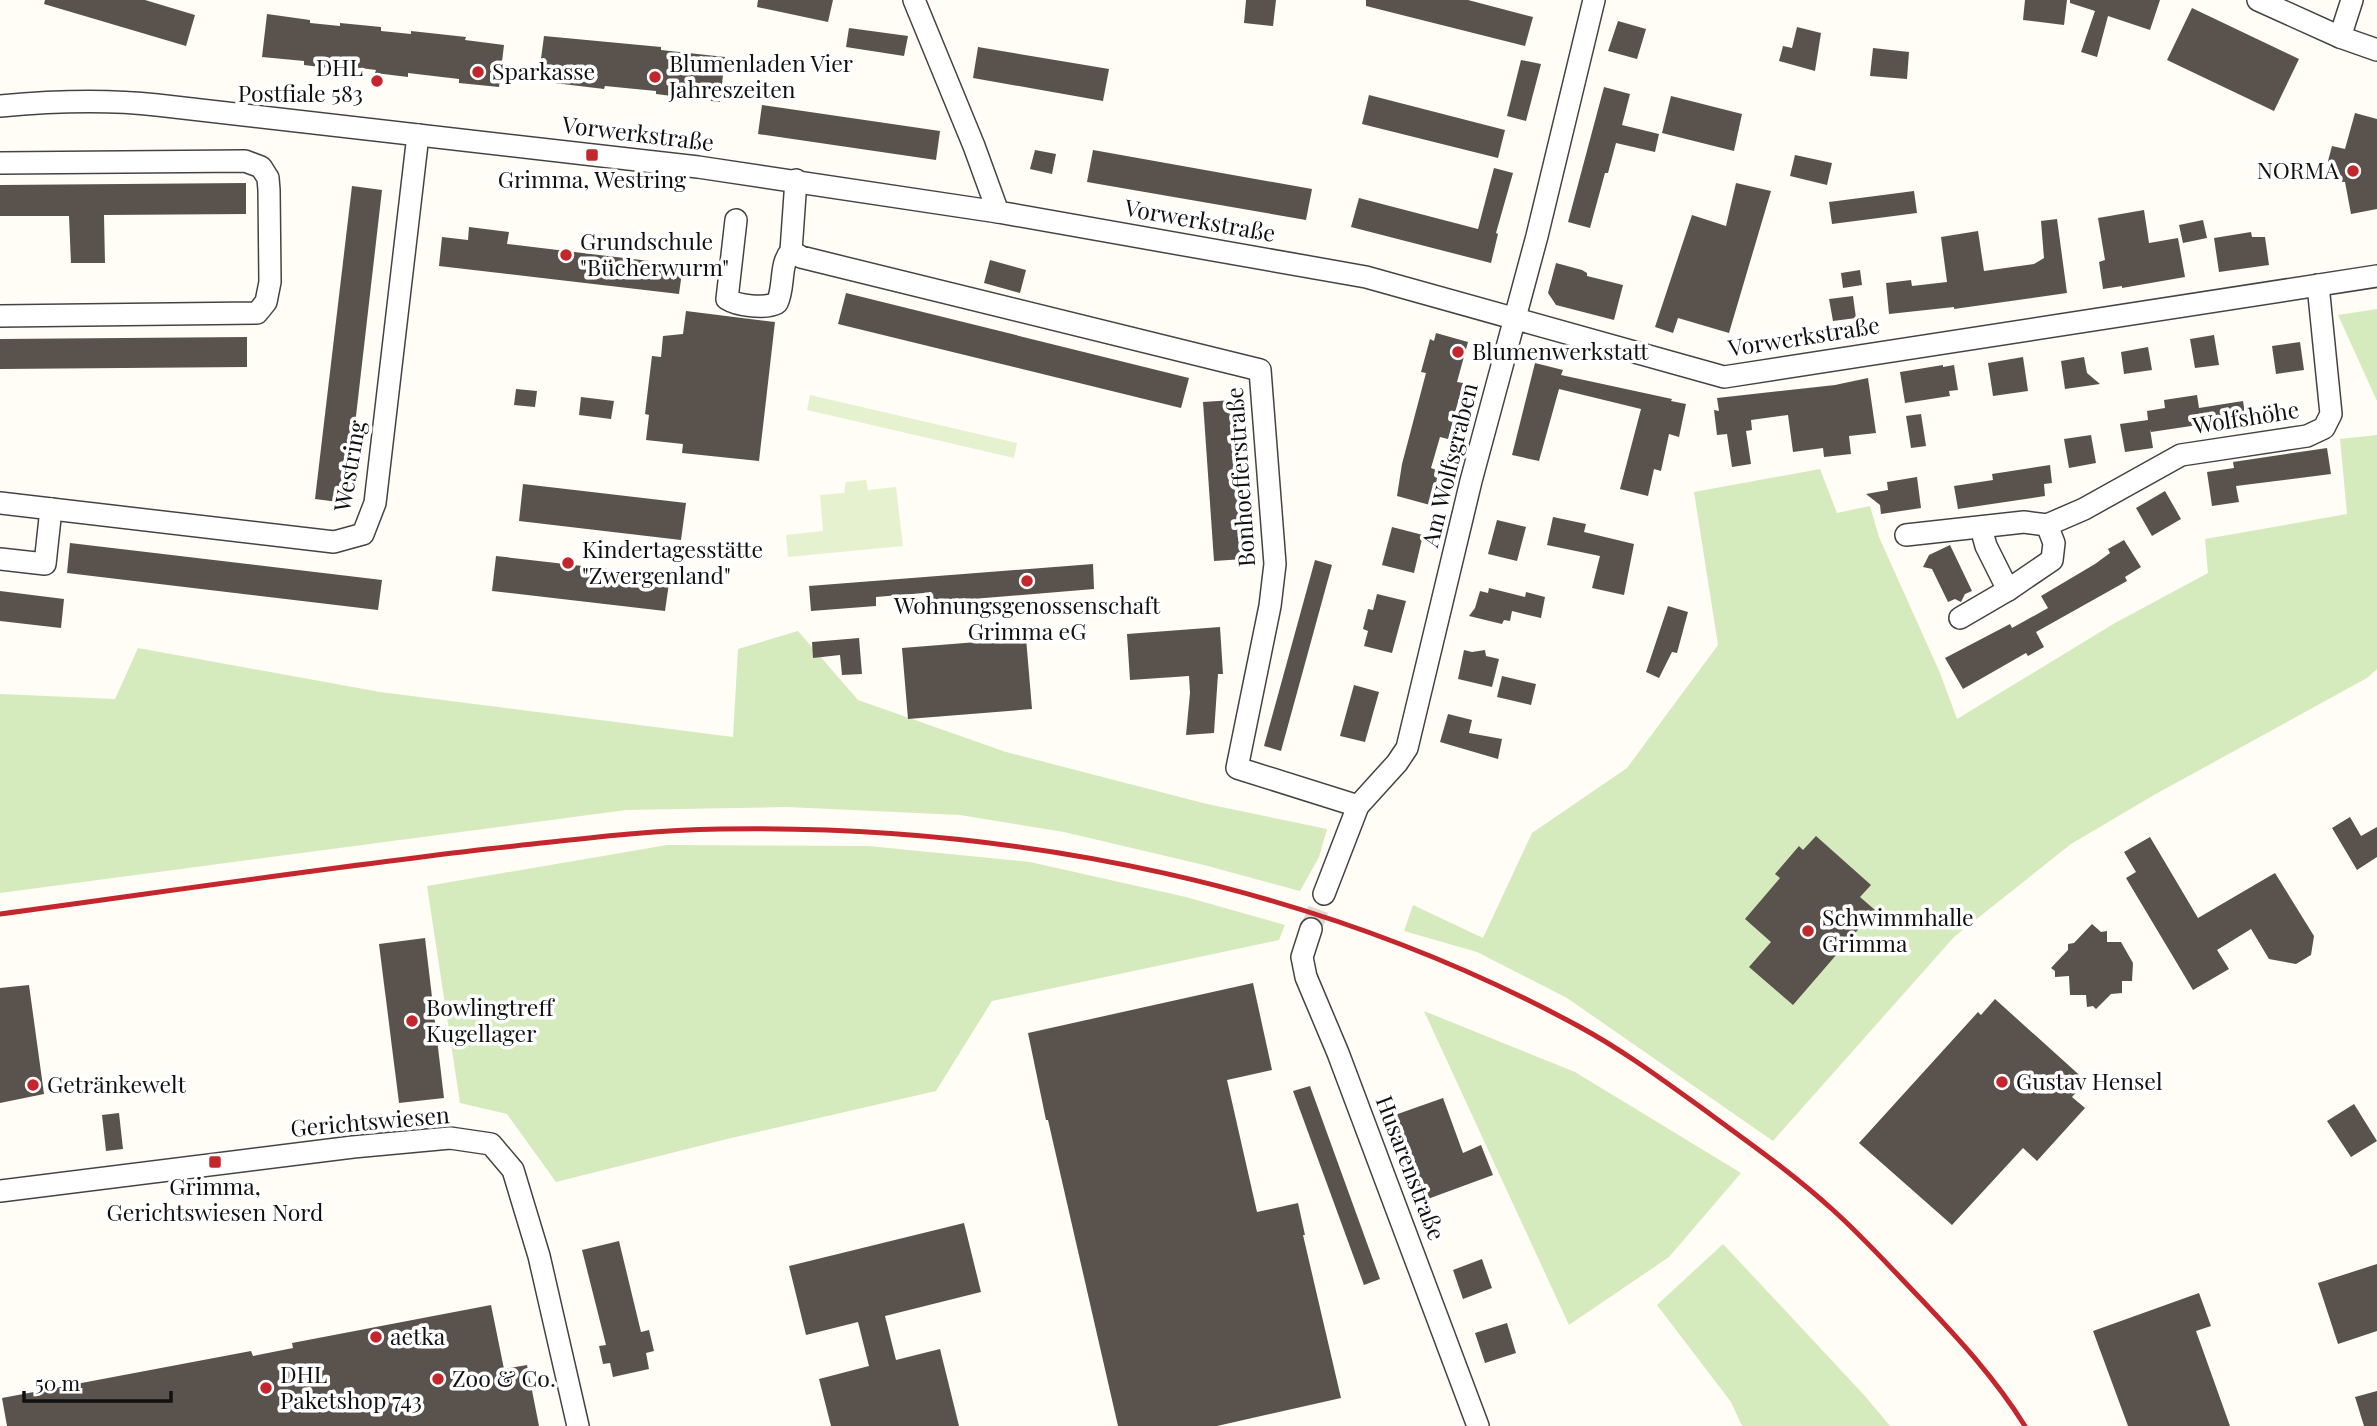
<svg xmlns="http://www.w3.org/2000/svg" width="2377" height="1426" font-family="'Playfair Display',serif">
  <rect width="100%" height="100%" fill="#fffdf5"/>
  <g fill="#d5ebbd">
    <path d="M2377,309V401L2338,315Z"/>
    <path d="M2377,435V669L2367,678L2154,795L2071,844L1954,937L1773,1141L1567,998L1477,952L1404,931L1413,905L1483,938L1532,833L1627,768L1718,645L1694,492L1820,469L1837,513L1870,506L1879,537L1940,673L1957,719L2115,623L2208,573L2205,539L2347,514L2340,439Z"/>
    <path d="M798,631L858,700L1006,752L1207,804L1327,829L1319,857L1300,891L1204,865L1064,832L960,815L787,807L626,810L0,893V694L115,699L138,648L380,692L733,737L738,649Z"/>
    <path d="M667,845L868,846L1030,862L1186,897L1285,925L1279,940L992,1001L936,1091L727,1139L556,1182L507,1114L460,1103L427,886Z"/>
    <path d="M1424,1011L1575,1072L1741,1173L1669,1257L1569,1325Z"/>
    <path d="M1723,1244L1865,1396L1890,1426H1742L1731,1402L1657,1305Z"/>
  </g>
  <g fill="#e6f2cf">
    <path d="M810,395L1017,443L1014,458L807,410Z"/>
    <path d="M866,480L868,490L896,487L903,546L788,557L786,535L823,531L820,495L844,493L846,482Z"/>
  </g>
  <g fill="#5a524d">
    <path d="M45,0H145L195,15L186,46L44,4Z"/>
    <path d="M758,0H833L828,22L757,7Z"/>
    <path d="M1246,0H1276L1273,26L1244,23Z"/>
    <path d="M1366,0H1468L1533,17L1525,46L1366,6Z"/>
    <path d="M2025,0H2067L2064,25L2023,20Z"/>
    <path d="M2070,0H2160L2150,30L2108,16L2097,57L2081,52L2095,11L2070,3Z"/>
    <path d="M2192,8L2299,59L2274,111L2167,60Z"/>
    <path d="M267,14L310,20V23L340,26V23L381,27V31L411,34V31L466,37L465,40L504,45L499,87L459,83V79L408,73V77L375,73L376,70L337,65L336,69L304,65V61L262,57Z"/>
    <path d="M1618,21L1646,29L1637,59L1608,51Z"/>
    <path d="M1797,27L1821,33L1815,71L1779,61L1783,46L1792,48Z"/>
    <path d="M849,28L908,36L904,56L846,47Z"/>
    <path d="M544,36L661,47V50L725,57L720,102L656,94V91L605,86L604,89L538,81Z"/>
    <path d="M978,47L1109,69L1103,101L973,78Z"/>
    <path d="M1873,48L1909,52L1907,79L1870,76Z"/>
    <path d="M1521,60L1541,64L1526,121L1507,116Z"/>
    <path d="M1604,87L1630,94L1622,125L1659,134L1655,152L1616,143L1608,173H1605L1590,228L1568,222Z"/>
    <path d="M1369,95L1505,130L1498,158L1362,124Z"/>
    <path d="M1671,96L1742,114L1734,151L1662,133Z"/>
    <path d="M762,105L940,131L936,160L758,134Z"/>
    <path d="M2355,113L2377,119V209L2351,214L2345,182L2332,181L2328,161L2332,146L2345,149Z"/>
    <path d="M1035,150L1056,154L1052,174L1030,169Z"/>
    <path d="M1093,150L1312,189L1306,220L1087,182Z"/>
    <path d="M1795,155L1832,163L1827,185L1790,176Z"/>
    <path d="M1494,168L1513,173L1496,233L1498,234L1491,263L1351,227L1359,198L1478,229Z"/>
    <path d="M246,183V214L104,215L105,263H71L69,216H0V185Z"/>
    <path d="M1736,183L1771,191L1729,333L1678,318L1673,333L1655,327L1692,215L1726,226Z"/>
    <path d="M352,186L382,190L346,503L315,499Z"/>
    <path d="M1914,191L1917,213L1832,224L1829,202Z"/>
    <path d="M2144,210L2149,243L2178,238L2185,277L2122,288V286L2103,289L2099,262L2105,260L2098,218Z"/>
    <path d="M2057,219L2067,293L1954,309V307L1889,314L1886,283L1911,280L1912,286L1947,282L1941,237L1978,231L1984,271L2034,264L2044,258L2041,221Z"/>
    <path d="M2203,220L2207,238L2183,243L2179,225Z"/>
    <path d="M469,227L509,232L507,244L683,265L679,294L439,266L442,237L468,240Z"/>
    <path d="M2251,232L2252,237H2265L2269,265L2219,272L2214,238Z"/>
    <path d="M990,260L1026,270L1020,293L984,283Z"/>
    <path d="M1556,263L1582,270L1587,273V276L1623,285L1614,320L1556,305L1548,293Z"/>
    <path d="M1860,270L1862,285L1843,288L1841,273Z"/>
    <path d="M846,293L1189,378L1181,408L838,324Z"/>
    <path d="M1853,296L1856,318L1833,321L1829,299Z"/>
    <path d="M686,311L775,322L759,461L682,453L683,444L646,440L649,415L645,414L652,356L661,357L663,336L683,334Z"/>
    <path d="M1436,333L1468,342L1457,382L1463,383L1448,439L1440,437L1431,468L1439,471L1430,505L1397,496L1402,464L1426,373L1421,372L1430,339L1434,341Z"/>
    <path d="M2214,335L2219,365L2195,368L2190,339Z"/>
    <path d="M247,337V367L0,369V339Z"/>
    <path d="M2300,342L2304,370L2276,374L2272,346Z"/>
    <path d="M2148,347L2152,370L2124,374L2121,352Z"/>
    <path d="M2023,357L2028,391L1993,396L1988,363Z"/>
    <path d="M2084,357L2087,373L2100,384L2065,389L2061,361Z"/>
    <path d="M1535,363L1563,370L1561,375L1672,399L1671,401L1686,404L1679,437L1669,434L1661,471L1654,469L1648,496L1620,489L1641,409L1559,389L1539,461L1512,455Z"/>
    <path d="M1943,365V367L1954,365L1958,390L1949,391L1950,396L1905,403L1900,372Z"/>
    <path d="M1868,378L1876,433L1849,436L1851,454L1824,457L1823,448L1793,452L1788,415L1751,420L1752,430L1746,431L1751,464L1732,467L1727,434L1717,435L1714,410L1719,411L1717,398L1835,385Z"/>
    <path d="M516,389L537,391L535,407L514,405Z"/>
    <path d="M2197,395L2199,408L2243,401L2247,426L2219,430L2218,422L2151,432L2150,429L2153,448L2125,452L2120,424L2148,420L2147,411L2165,408L2164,400Z"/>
    <path d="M581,397L614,401L611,419L579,415Z"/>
    <path d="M1233,400L1244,559L1214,561L1203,402Z"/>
    <path d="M1921,414L1926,446L1911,448L1906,416Z"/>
    <path d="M2091,435L2096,463L2069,468L2064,439Z"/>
    <path d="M2327,448L2331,474L2236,486L2239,502L2212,506L2207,472L2234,468L2233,462Z"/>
    <path d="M2050,465L2052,483L2044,484L2045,496L1958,509L1954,486L1993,480L1992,474Z"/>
    <path d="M1917,477L1921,508L1881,514L1880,505L1866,494L1888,490L1887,482Z"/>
    <path d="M523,484L686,503L681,540L519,521Z"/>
    <path d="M2165,491L2181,519L2152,536L2136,508Z"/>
    <path d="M1553,517L1586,524L1584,532L1634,544L1624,595L1592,588L1600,556L1547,545Z"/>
    <path d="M1497,520L1526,527L1517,561L1488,554Z"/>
    <path d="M1392,527L1423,535L1414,573L1382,565Z"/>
    <path d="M2124,540L2141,567L2125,577L2127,581L2036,632L2044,647L2028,656L2026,653L1963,689L1945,658L2010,624L2012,628L2048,608L2041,596L2095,564L2110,553L2108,549Z"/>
    <path d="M70,543L382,580L378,610L67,573Z"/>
    <path d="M1950,545L1972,591L1965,594L1961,602L1955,599L1948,602L1932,569L1923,567L1929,555Z"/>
    <path d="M496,556L670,576L665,611L492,591Z"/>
    <path d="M1315,560L1332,565L1281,751L1264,746Z"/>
    <path d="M1093,564L1094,589L924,603V593L876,597V606L811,611L809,586Z"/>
    <path d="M1489,588L1525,597L1526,592L1545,597L1541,618L1512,611L1510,621L1504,620L1502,624L1469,616L1475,608L1480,591L1488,593Z"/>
    <path d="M0,591L64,599L61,628L0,621Z"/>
    <path d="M1377,594L1406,601L1392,653L1364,646L1368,631L1363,629L1368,609L1373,610Z"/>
    <path d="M1668,606L1688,612L1677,653L1672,652L1659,678L1646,672Z"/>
    <path d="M1220,627L1223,674H1218L1214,733L1186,735L1190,693L1189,676L1130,680L1127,634Z"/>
    <path d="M859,638L862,674L842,675L840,655L813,658L812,642Z"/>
    <path d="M1026,638L1032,709L908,719L902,648Z"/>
    <path d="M1464,650L1472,652L1485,650L1486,656L1499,659L1492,687L1458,679Z"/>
    <path d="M1502,676L1536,684L1531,705L1497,697Z"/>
    <path d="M1354,685L1379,692L1365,742L1340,736Z"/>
    <path d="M1448,714L1472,720L1469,733L1502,739L1498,759L1440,742Z"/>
    <path d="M2350,817L2361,836L2377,827V857L2357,870L2332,828Z"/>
    <path d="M1816,836L1871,885L1860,897L1875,910L1793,1005L1749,967L1771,942L1745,919L1780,878L1775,874L1799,846L1803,850Z"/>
    <path d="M2150,837L2198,918L2275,873L2314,936L2311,955L2296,964L2269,959L2251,929L2217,950L2229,969L2193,990L2126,878L2136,872L2124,852Z"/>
    <path d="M2092,924L2101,932L2107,931V942H2121L2133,963L2132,981H2122V993L2111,994L2096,1009L2093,1006L2087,1007L2086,995H2070L2069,976L2055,977V971L2051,968L2068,950V944L2074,943Z"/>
    <path d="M425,938L444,1098L399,1103L379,944Z"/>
    <path d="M1253,983L1272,1070L1227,1080L1257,1212L1298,1203L1305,1235H1303L1341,1398L1217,1426H1118L1048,1120H1046L1028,1033Z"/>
    <path d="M29,985L44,1094L0,1103V988Z"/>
    <path d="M1995,999L2086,1081L2072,1097L2085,1108L2037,1161L2023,1148L1952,1225L1859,1143L1978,1012L1981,1015Z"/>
    <path d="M1310,1086L1380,1279L1364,1285L1293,1091Z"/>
    <path d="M1443,1098L1463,1153L1481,1145L1493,1175L1425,1200L1408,1151L1405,1152L1392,1116Z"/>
    <path d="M2354,1104L2377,1141L2351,1157L2327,1121Z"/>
    <path d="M119,1113L123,1149L106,1151L102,1115Z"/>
    <path d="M964,1223L981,1292L885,1316L896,1360L940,1349L959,1426H831L819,1379L869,1366L858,1322L806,1335L789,1266Z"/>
    <path d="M619,1241L641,1332L649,1330L654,1351L646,1353L649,1369L613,1377L610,1363L603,1364L599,1346L606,1345L582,1250Z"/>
    <path d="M1482,1259L1492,1288L1463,1299L1453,1270Z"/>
    <path d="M2377,1264V1331L2338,1344L2318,1283Z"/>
    <path d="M2199,1293L2211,1326L2196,1331L2230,1426H2128L2093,1331Z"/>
    <path d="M491,1305L504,1369L527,1365L539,1426H7L2,1398L251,1351L253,1356L293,1348L292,1343Z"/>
    <path d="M1507,1323L1516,1353L1485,1363L1475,1333Z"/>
    <path d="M2377,1391V1426H2364L2355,1397Z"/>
  </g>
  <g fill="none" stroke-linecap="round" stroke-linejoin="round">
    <path stroke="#dbdad3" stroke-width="21" stroke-dasharray="21 10" stroke-linecap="butt" d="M1311,929L1324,894"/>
    <g stroke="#444" stroke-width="24">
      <g id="minor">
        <path d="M914,0L974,146L998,212"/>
        <path d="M2258,0L2340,37L2377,50"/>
        <path d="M2340,37L2352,0"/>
        <path d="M0,106C53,101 104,99 157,105L698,167L998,212L1366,277L1724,377L2377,276"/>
        <path d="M0,163L245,161L261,167L268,178L269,190L270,282L266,302L257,313L0,316"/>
        <path d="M736,220L727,299C738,306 765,309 777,303C785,287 779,265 791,251L796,180"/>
        <path d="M791,251L801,257L1260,370L1275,564L1270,606L1237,768L1358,806"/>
        <path d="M0,503L334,542L363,534L375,503L418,135"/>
        <path d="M1981,528L1986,546L2008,590L2052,560L2054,543L2047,525"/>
        <path d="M1906,535L2024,522L2047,525L2084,509L2181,455L2307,436L2324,428L2331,414L2318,285"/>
        <path d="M0,559L45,564L51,509"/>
        <path d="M1960,618L2008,590"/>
        <path d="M1324,894L1358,806L1397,763L1407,748L1471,481L1537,236L1594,0"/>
        <path d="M1311,929L1302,957L1306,977L1338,1053L1478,1426"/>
        <path d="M0,1191L353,1147L450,1138L491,1144L513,1170L539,1256L578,1426"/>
      </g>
    </g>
    <use href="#minor" stroke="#fff" stroke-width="21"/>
    <path stroke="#c4262e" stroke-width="5" d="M0,914C162,892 324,868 487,849C564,841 642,830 720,829C1016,824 1319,885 1580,1027C1626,1052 1667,1083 1710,1114C1752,1145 1795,1175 1833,1210C1863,1237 1891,1268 1919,1297C1958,1338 1995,1378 2025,1426"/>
  </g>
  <g fill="#c4262e" stroke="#fff" stroke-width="2.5">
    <circle cx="478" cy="72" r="7"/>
    <circle cx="655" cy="77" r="7"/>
    <circle cx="377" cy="81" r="7"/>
    <rect x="585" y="148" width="14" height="14" rx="3.5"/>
    <circle cx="2353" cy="171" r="7"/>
    <circle cx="566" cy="255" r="7"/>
    <circle cx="1458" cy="352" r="7"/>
    <circle cx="568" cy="563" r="7"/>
    <circle cx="1027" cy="581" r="7"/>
    <circle cx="1808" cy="931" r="7"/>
    <circle cx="412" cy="1021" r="7"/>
    <circle cx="2002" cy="1082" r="7"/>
    <circle cx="33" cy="1085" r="7"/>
    <rect x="208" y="1155" width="14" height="14" rx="3.5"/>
    <circle cx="376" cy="1337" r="7"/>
    <circle cx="438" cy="1379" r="7"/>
    <circle cx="266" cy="1388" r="7"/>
  </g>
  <g text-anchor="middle" stroke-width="7" stroke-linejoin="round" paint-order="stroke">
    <g font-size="23" fill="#111" stroke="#fff" text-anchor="start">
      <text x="669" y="72">Blumenladen Vier<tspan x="669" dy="26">Jahreszeiten</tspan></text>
      <text x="363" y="76" text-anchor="end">DHL<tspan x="363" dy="26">Postfiale 583</tspan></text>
      <text x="492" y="80">Sparkasse</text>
      <text x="2339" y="179" text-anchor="end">NORMA</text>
      <text x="592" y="188" text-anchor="middle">Grimma, Westring</text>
      <text x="580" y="250">Grundschule<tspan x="580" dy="26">"Bücherwurm"</tspan></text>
      <text x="1472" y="360">Blumenwerkstatt</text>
      <text x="582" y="558">Kindertagesstätte<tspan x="582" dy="26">"Zwergenland"</tspan></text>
      <text x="1027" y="614" text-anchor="middle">Wohnungsgenossenschaft<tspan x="1027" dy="26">Grimma eG</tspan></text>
      <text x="1822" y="926">Schwimmhalle<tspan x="1822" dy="26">Grimma</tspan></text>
      <text x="426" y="1016">Bowlingtreff<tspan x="426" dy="26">Kugellager</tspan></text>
      <text x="2016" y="1090">Gustav Hensel</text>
      <text x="47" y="1093">Getränkewelt</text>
      <text x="215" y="1195" text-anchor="middle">Grimma,<tspan x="215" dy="26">Gerichtswiesen Nord</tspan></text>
      <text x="390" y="1345">aetka</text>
      <text x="280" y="1383">DHL<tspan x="280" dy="26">Paketshop 743</tspan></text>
      <text x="452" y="1387">Zoo &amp; Co.</text>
    </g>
    <g font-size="23" fill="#111" stroke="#fff">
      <text transform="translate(638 134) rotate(7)" y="8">Vorwerkstraße</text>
      <text transform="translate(1200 221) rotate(10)" y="8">Vorwerkstraße</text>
      <text transform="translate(1804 337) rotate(-9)" y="8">Vorwerkstraße</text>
      <text transform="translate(2246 418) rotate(-9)" y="8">Wolfshöhe</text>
      <text transform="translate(1450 465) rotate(-76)" y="8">Am Wolfsgraben</text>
      <text transform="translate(350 466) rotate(-80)" y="8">Westring</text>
      <text transform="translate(1241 477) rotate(-94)" y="8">Bonhoefferstraße</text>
      <text transform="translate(370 1122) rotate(-5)" y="8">Gerichtswiesen</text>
      <text transform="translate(1410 1168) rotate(69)" y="8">Husarenstraße</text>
    </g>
  </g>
  <path d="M24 1391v10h147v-10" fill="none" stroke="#111111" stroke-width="3.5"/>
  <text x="35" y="1391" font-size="21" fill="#111111" stroke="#ffffff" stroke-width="5" paint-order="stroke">50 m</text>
</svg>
